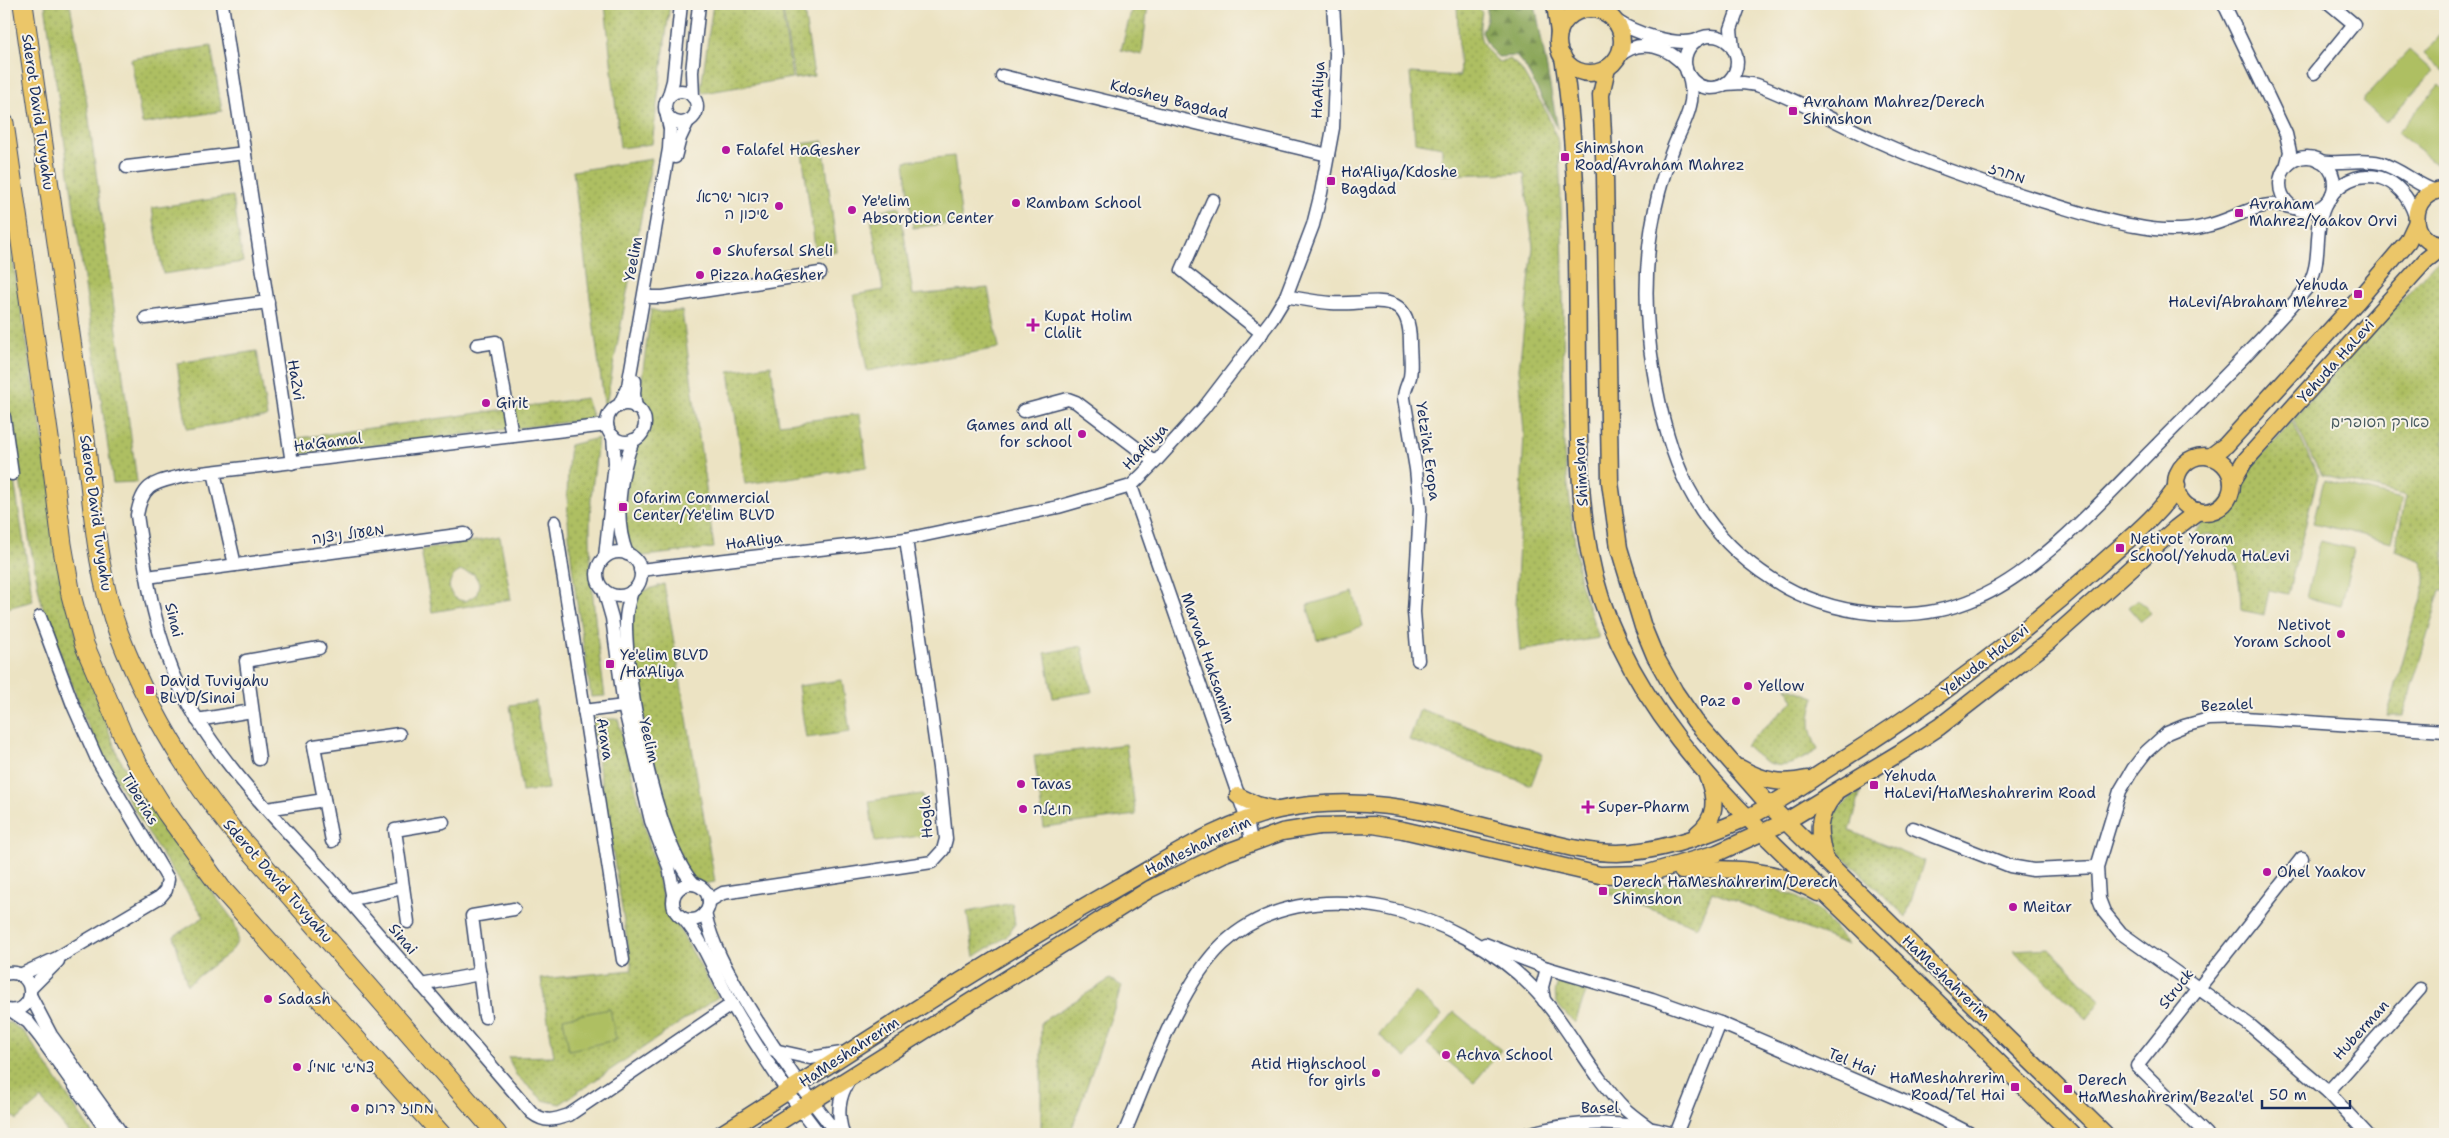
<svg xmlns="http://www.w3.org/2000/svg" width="2449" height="1138" font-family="'Shantell Sans','Playpen Sans Hebrew',sans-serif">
  <defs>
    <pattern id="green-dots" width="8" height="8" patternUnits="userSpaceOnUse" patternTransform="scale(1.25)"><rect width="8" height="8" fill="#aebf62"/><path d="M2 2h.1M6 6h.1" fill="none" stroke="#8d9c54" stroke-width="1.8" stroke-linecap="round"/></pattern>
    <pattern id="forest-firs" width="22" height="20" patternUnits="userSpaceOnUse" patternTransform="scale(1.25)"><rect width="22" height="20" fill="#8aa658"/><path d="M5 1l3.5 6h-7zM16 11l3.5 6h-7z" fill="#70884c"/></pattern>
  </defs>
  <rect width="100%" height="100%" fill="#f7f3e8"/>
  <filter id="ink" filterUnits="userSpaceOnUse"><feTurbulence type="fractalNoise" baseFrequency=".02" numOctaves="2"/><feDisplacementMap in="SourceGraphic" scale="10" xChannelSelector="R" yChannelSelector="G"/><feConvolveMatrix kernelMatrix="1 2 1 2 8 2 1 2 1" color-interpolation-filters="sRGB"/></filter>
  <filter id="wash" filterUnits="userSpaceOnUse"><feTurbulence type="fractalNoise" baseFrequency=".0096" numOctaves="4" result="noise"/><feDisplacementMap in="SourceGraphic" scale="20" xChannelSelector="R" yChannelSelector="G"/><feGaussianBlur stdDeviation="1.12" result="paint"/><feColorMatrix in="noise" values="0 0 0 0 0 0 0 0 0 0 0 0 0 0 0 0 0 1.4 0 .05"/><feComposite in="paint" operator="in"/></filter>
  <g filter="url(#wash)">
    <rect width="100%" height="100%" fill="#ece3c3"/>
    <g fill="url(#green-dots)" stroke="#647760" fill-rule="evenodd">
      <path d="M45,4H70L85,89L137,482L113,483Z"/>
      <path d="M605,4H670L652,144L620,148Z"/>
      <path d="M713,4H781L792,78L703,93L701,88Z"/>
      <path d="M782,4H803L814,76L794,79Z"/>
      <path d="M1133,4H1148L1142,55L1121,50Z"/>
      <path d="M1457,4H1474L1482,12C1477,37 1480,45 1499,62L1510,59L1521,69L1546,111L1559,144L1563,266L1564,453L1580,583L1599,638L1520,651L1516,605L1524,433L1519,369L1533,247L1524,173L1442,175V147L1415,142L1410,73L1460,76Z"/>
      <path d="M211,46L222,111L142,124L131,59Z"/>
      <path d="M823,141L837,252L816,255L801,144Z"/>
      <path d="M652,159L605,410L573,171Z"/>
      <path d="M233,196L243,262L163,274L152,208Z"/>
      <path d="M4,207L78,646L118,756L148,805L233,920C238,933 241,941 230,952L187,985L174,936L204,917L158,849L115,777L86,722L41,602L30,544L4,378Z"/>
      <path d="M900,207L913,295L988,288L999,348L867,371L854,295L883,290L870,212Z"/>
      <path d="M2445,258V292L2440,297L2445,312V590H2441L2403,716H2387L2425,584V570L2422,561L2395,551L2406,496L2321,475L2293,419L2428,271L2435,263Z"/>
      <path d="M651,309L660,312L682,311L714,548L636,557C613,538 630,476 633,448C653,439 657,414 639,400Z"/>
      <path d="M257,351L267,417L187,429L177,363Z"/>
      <path d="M771,365L779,424L860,414L867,467L745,484L729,371Z"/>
      <path d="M586,398L593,419L302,454L299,438Z"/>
      <path d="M2292,421L2318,475L2288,594L2269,590L2264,615L2241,610C2240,584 2239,544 2209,534L2188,539Z"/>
      <path d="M598,438C596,459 593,479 591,499C587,565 596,632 605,696L591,697C580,614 560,528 570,445Z"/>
      <path d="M14,480L33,601L4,609V481Z"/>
      <path d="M500,537L511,599L432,612L421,550ZM461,571L474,574L479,583L477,594L466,601C447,601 443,578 461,571Z"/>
      <path d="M664,584L715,882L691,886L672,840L642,710L629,623L632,603L641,592Z"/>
      <path d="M2138,599L2151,613L2141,621L2129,607Z"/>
      <path d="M1082,646L1092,692L1053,698L1045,653Z"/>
      <path d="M842,680L850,732L806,738L798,686Z"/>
      <path d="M1787,687L1815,697C1808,720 1808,728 1818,750C1785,770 1774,773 1745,745L1794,701Z"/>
      <path d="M536,701L548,789L522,792L510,705Z"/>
      <path d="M1420,709L1543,754L1531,785L1409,740Z"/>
      <path d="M591,719H618L664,902L718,997L560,1104L543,1100L516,1075L508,1057L554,1056L541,979L632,970Z"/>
      <path d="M1126,744L1136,815L1044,827L1034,756Z"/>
      <path d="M1861,791L1850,831L1924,861L1906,917L1833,847C1820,819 1841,805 1861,791Z"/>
      <path d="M1728,883L1758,884L1793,895L1820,911L1848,945L1712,892L1697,927L1599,889L1644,884Z"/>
      <path d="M1012,903L1015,924L1006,937L974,957L967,912Z"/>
      <path d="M2050,948L2101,1001L2087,1019L2013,950Z"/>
      <path d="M1566,978L1588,987L1575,1023C1561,1009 1550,1002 1558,982Z"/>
      <path d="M1110,979L1122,986L1070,1134H1041V1022Z"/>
      <path d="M4,1022L11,1023L25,1033L93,1134H70L41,1099L17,1120L7,1111L4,1114Z"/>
    </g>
    <path fill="url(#forest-firs)" stroke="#526a5b" d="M1481,4H1535L1558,129L1526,68L1516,56L1498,57L1490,49L1482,32L1487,18V7Z"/>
    <g fill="#aebf62" stroke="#647760">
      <path d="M2445,30V73L2424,54Z"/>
      <path d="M2409,50L2433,72L2386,123L2362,101Z"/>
      <path d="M2439,85L2445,91V171L2397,132Z"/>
      <path d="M954,156L962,222L913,228L905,161Z"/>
      <path d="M2324,480L2402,499L2392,542L2313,523Z"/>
      <path d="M2320,541L2354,549L2341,606L2307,598Z"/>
      <path d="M1353,592L1363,626L1317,640L1307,605Z"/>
      <path d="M922,794L928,835L875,842L869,801Z"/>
      <path d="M1415,992L1442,1015L1406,1058L1379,1035Z"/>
      <path d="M610,1009L616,1040L569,1050L563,1018Z"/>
      <path d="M1454,1012L1501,1050L1474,1083L1427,1044Z"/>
    </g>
  </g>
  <g filter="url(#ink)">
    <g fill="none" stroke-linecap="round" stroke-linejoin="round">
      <g stroke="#3a4a6d" stroke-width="15">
        <g id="minor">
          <path d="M222,4L292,463"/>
          <path d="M2224,4L2286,134L2290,152L2286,167"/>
          <path d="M1615,20C1635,33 1674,47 1698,40"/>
          <circle cx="1711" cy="62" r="26"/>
          <path d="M1733,49L1731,29L1740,4"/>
          <path d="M1618,57C1640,36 1670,47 1686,68"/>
          <path d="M2314,73L2354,24L2330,4"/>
          <path d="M1002,76L1328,155"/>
          <path d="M1689,76C1691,86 1693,96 1690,106C1687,120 1679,133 1674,146C1668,161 1663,177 1659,192C1644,251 1643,309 1653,368C1667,457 1694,529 1772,579C1830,617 1914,626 1977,598C2038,572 2103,500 2149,453C2202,399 2257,346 2306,289C2325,262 2311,229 2327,202"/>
          <path d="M1725,84L1743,83L1757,85C1798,100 1837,123 1877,141C1934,167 1994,187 2055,205C2081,213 2108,222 2135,226C2159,231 2183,232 2206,226C2236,220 2262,196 2293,208"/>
          <circle cx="681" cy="107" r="16"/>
          <path d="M669,95L673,81L681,4"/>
          <path d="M693,97L692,72L699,4"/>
          <circle cx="2307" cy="184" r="27"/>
          <path d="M675,157L680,138L688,121"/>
          <path d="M2320,161C2340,165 2360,158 2380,163C2401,169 2416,185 2436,191"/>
          <path d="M127,167L245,153"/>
          <path d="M2332,194C2361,161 2403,176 2415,216"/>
          <path d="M1213,200L1182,270L1262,333"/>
          <path d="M1286,296C1301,299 1316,302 1331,303C1370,306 1410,285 1410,342C1410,353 1412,366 1410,377C1408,384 1404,390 1404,398L1416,469L1420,509L1414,612L1418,660"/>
          <path d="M650,297H663L820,273"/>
          <path d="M146,318L268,302"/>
          <path d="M477,345L496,342L512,436"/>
          <path d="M635,381L634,394L636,408"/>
          <circle cx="626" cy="423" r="19"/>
          <path d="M619,406L628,386L669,149L670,129L667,116"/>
          <path d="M1023,411L1068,399L1076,402L1155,462"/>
          <path d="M4,417L12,474"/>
          <path d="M607,425L185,475C156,483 143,481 137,515C146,574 154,635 181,690C215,760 282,825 335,884C401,960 466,1037 532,1113C545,1123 554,1120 569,1115L732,1004"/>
          <path d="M214,472L235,565"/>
          <path d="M1131,486L1247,820L1251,841"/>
          <path d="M555,522L623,960"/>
          <circle cx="619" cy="574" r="22"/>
          <path d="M627,554C613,520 620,474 633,440"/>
          <path d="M605,557L615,463L613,436"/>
          <path d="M640,570L906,539L1058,507L1131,486L1155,462L1203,409L1272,319L1286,296L1313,225L1321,193L1333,128L1336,54L1333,4"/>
          <path d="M147,577L465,534"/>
          <path d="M604,590L612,618L624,706L651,821L669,867L674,894"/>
          <path d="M632,591C629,601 626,610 626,621C625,678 655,843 694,884"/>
          <path d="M584,711L624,706"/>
          <path d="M197,720L252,711"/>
          <path d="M259,759L246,661L319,648"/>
          <path d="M267,809L324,800"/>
          <path d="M1913,828L2010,866L2033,870L2097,867"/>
          <path d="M332,841L314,746L399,734"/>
          <circle cx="691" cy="902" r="18"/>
          <path d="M349,900L403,888"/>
          <path d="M709,901L723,893L932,862L943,850L946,839L939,768L906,539"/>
          <path d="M705,913C712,946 729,974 746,1003C774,1049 804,1092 837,1134"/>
          <path d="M684,919C706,945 716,977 733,1006C759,1051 787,1093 819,1134"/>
          <path d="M408,922L395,830L443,822"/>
          <path d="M1485,944L1547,968L1652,999L1720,1023L1922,1109L1971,1134"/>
          <path d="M4,974C37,965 40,1016 6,1010"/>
          <path d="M20,975L57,958L160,897L166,890L168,879L97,759L73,705L40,617"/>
          <path d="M421,985L480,974"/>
          <path d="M30,989L58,961"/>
          <path d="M30,995L51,1035L122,1134"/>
          <path d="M1544,1001L1542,987L1547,968"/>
          <path d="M12,1011L28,1022L40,1037L109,1134"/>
          <path d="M485,1017L472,916L514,909"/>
          <path d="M774,1050L810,1058L842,1053"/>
          <path d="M2328,1092L2420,989"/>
          <path d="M843,1134C837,1114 838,1098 849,1080"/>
          <path d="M1124,1134C1148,1078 1179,985 1223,944C1309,864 1460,912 1533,988C1568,1024 1589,1072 1624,1108C1631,1115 1640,1121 1648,1127"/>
          <path d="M1527,1134C1575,1120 1625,1120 1674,1134"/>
          <path d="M1676,1134L1720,1023"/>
          <path d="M2206,1134L2137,1066L2302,858"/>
          <path d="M2367,1134L2328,1092L2251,1026L2121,933L2104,912L2099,899L2097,867L2120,791L2133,769L2146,752L2167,733L2184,726L2209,719L2244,718L2445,731"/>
        </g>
      </g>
      <g stroke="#3a4a6d" stroke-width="19">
        <g id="major">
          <path d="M1555,4L1559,33"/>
          <circle cx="1590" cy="41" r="32"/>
          <path d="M1563,57C1579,162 1577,268 1578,374C1579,433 1578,492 1589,551C1617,707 1746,817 1854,921C1927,992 2000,1063 2072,1134"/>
          <path d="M1607,68L1601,95L1605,175L1610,482L1619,548L1643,627L1655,656L1675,692L1695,721L1769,805L2105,1134"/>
          <path d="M2445,190C2407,190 2407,246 2445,245"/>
          <circle cx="2204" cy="484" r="28"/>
          <path d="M2210,457L2226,445L2358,300L2408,241L2416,224"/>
          <path d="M2232,482L2244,462L2426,260L2445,245"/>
          <path d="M1740,768C1763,781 1782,785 1807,779"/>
          <path d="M1238,796L1257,805L1276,810"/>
          <path d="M1697,834C1717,818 1717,799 1707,776"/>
          <path d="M1825,860C1818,832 1815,819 1834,795"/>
          <path d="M1682,871C1728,867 1777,868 1818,893"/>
          <path d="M721,1134C853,1050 984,963 1120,886C1170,858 1222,822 1279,810C1369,791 1441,816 1527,837C1557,844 1586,853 1617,853C1660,852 1708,835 1746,818C1779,803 1809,780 1840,761C1933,703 2019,638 2101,564C2127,540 2158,517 2177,486"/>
          <path d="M760,1134L1150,889L1222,854L1282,832L1319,826L1373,825L1403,830L1600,875L1645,874L1717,853L1785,822L1901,752L1939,727L2047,643L2176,528L2198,511"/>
        </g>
      </g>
      <g stroke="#3a4a6d" stroke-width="21">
        <g id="highway">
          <path d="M23,4C43,144 63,284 83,425C93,494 94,568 119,634C147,707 183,768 231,828L497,1134"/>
          <path d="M4,123L51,452L62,544L71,595L84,644L122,733L143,775L166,812L221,888L441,1134"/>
        </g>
      </g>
      <use href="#minor" stroke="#fff" stroke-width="12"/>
      <use href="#major" stroke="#ebc669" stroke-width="16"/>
      <use href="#highway" stroke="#ebc669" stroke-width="19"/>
    </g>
  </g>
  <g fill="#b5179e" stroke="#f7f3e8" stroke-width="2">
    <rect x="1788" y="106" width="10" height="10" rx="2.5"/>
    <circle cx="726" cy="150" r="5"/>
    <rect x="1560" y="152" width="10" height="10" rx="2.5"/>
    <rect x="1326" y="176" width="10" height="10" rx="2.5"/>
    <circle cx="1016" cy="203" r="5"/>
    <circle cx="779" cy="206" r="5"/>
    <circle cx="852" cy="210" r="5"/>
    <rect x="2234" y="208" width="10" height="10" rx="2.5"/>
    <circle cx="717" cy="251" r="5"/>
    <circle cx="700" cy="275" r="5"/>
    <rect x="2353" y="289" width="10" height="10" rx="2.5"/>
    <path d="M1030.5 317.5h5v5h5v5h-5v5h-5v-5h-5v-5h5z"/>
    <circle cx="486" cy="403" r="5"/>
    <circle cx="1082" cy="434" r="5"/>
    <rect x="618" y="502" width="10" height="10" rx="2.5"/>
    <rect x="2115" y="543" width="10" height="10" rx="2.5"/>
    <circle cx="2341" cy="634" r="5"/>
    <rect x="605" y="659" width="10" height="10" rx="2.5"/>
    <circle cx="1748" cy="686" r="5"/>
    <rect x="145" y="685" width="10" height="10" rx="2.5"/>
    <circle cx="1736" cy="701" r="5"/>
    <circle cx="1021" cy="784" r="5"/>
    <rect x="1869" y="780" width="10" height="10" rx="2.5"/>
    <path d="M1585.5 799.5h5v5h5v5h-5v5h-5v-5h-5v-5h5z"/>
    <circle cx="1023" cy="809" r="5"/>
    <circle cx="2267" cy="872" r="5"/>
    <rect x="1598" y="886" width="10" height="10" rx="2.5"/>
    <circle cx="2013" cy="907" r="5"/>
    <circle cx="268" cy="999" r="5"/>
    <circle cx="1446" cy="1055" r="5"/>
    <circle cx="297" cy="1067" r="5"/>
    <circle cx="1376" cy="1073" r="5"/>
    <rect x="2010" y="1082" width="10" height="10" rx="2.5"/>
    <rect x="2063" y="1084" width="10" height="10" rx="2.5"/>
    <circle cx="355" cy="1108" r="5"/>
  </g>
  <g text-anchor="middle" stroke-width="4" stroke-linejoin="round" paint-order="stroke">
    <g font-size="15" fill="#1b2f5e" stroke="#f7f3e8">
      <text transform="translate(1318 90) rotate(-87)" y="5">HaAliya</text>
      <text transform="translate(1169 99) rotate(14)" y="5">Kdoshey Bagdad</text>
      <text transform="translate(38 112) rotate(82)" y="5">Sderot David Tuvyahu</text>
      <text transform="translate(2007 173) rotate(18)" y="5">מחרז</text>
      <text transform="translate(633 259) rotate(-80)" y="5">Yeelim</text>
      <text transform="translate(2336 361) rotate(-48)" y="5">Yehuda HaLevi</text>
      <text transform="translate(296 380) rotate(81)" y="5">HaZvi</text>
      <text transform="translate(328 442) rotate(-7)" y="5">Ha'Gamal</text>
      <text transform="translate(1145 447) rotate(-46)" y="5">HaAliya</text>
      <text transform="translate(1428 451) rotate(82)" y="5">Yetzi'at Eropa</text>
      <text transform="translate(1581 472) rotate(-93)" y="5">Shimshon</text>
      <text transform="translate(96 513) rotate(82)" y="5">Sderot David Tuvyahu</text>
      <text transform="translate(348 534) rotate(-8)" y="5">משעול ניצנה</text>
      <text transform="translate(754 541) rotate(-7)" y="5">HaAliya</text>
      <text transform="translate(174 620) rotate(76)" y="5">Sinai</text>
      <text transform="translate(1208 658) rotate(71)" y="5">Marvad Haksamim</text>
      <text transform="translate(1985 660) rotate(-38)" y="5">Yehuda HaLevi</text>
      <text transform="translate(2227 705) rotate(-3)" y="5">Bezalel</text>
      <text transform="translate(605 739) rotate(81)" y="5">Arava</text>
      <text transform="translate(649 740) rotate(77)" y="5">Yeelim</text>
      <text transform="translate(140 799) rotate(59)" y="5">Tiberias</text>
      <text transform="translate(926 817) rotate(-94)" y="5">Hogla</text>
      <text transform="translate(1198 846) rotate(-26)" y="5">HaMeshahrerim</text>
      <text transform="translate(278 881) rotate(49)" y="5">Sderot David Tuvyahu</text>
      <text transform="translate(403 939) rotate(50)" y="5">Sinai</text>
      <text transform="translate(1946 978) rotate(44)" y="5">HaMeshahrerim</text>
      <text transform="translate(2176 989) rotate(-52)" y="5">Struck</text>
      <text transform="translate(2361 1030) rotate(-48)" y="5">Huberman</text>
      <text transform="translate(849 1052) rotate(-33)" y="5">HaMeshahrerim</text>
      <text transform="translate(1852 1062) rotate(22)" y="5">Tel Hai</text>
      <text x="1600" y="1113">Basel</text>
    </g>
    <g font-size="15" fill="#1b2f5e" stroke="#f7f3e8" text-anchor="start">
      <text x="1803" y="107">Avraham Mahrez/Derech<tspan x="1803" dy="17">Shimshon</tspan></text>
      <text x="1575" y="153">Shimshon<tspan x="1575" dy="17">Road/Avraham Mahrez</tspan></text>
      <text x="736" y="155">Falafel HaGesher</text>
      <text x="1341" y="177">Ha'Aliya/Kdoshe<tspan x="1341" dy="17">Bagdad</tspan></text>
      <text x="769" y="202" text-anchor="end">דואר ישראל<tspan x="769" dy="17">שיכון ה</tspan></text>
      <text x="862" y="206">Ye'elim<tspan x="862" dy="17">Absorption Center</tspan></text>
      <text x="1026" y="208">Rambam School</text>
      <text x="2249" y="209">Avraham<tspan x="2249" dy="17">Mahrez/Yaakov Orvi</tspan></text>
      <text x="727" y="256">Shufersal Sheli</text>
      <text x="710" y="280">Pizza haGesher</text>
      <text x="2348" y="290" text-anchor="end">Yehuda<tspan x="2348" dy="17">HaLevi/Abraham Mehrez</tspan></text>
      <text x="1044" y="321">Kupat Holim<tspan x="1044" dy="17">Clalit</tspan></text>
      <text x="496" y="408">Girit</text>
      <text x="1072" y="430" text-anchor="end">Games and all<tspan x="1072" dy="17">for school</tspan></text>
      <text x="633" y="503">Ofarim Commercial<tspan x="633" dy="17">Center/Ye'elim BLVD</tspan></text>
      <text x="2130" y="544">Netivot Yoram<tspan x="2130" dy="17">School/Yehuda HaLevi</tspan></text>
      <text x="2331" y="630" text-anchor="end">Netivot<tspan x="2331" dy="17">Yoram School</tspan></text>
      <text x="620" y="660">Ye'elim BLVD<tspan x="620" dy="17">/Ha'Aliya</tspan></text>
      <text x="160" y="686">David Tuviyahu<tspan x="160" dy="17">BLVD/Sinai</tspan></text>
      <text x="1758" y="691">Yellow</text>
      <text x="1726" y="706" text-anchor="end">Paz</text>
      <text x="1884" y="781">Yehuda<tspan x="1884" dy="17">HaLevi/HaMeshahrerim Road</tspan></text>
      <text x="1031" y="789">Tavas</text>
      <text x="1598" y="812">Super-Pharm</text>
      <text x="1033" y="814">חוגלה</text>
      <text x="2277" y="877">Ohel Yaakov</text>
      <text x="1613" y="887">Derech HaMeshahrerim/Derech<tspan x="1613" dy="17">Shimshon</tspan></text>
      <text x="2023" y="912">Meitar</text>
      <text x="278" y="1004">Sadash</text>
      <text x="1456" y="1060">Achva School</text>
      <text x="1366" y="1069" text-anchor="end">Atid Highschool<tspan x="1366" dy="17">for girls</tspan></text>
      <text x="307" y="1072">צמיגי אמיל</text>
      <text x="2005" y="1083" text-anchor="end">HaMeshahrerim<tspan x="2005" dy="17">Road/Tel Hai</tspan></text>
      <text x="2078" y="1085">Derech<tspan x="2078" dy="17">HaMeshahrerim/Bezal'el</tspan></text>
      <text x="365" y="1113">מחוז דרום</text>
    </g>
    <g font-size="15" fill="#475a5f" stroke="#f7f3e8">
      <text x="2380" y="427">פארק הסופרים</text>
    </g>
  </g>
  <rect width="2449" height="1138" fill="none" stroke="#f7f3e8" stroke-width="20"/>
  <path d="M2262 1100v8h88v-8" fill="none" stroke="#1b2f5e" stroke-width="2.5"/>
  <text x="2269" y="1100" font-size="15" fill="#1b2f5e" stroke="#f7f3e8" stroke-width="4" paint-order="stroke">50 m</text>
</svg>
